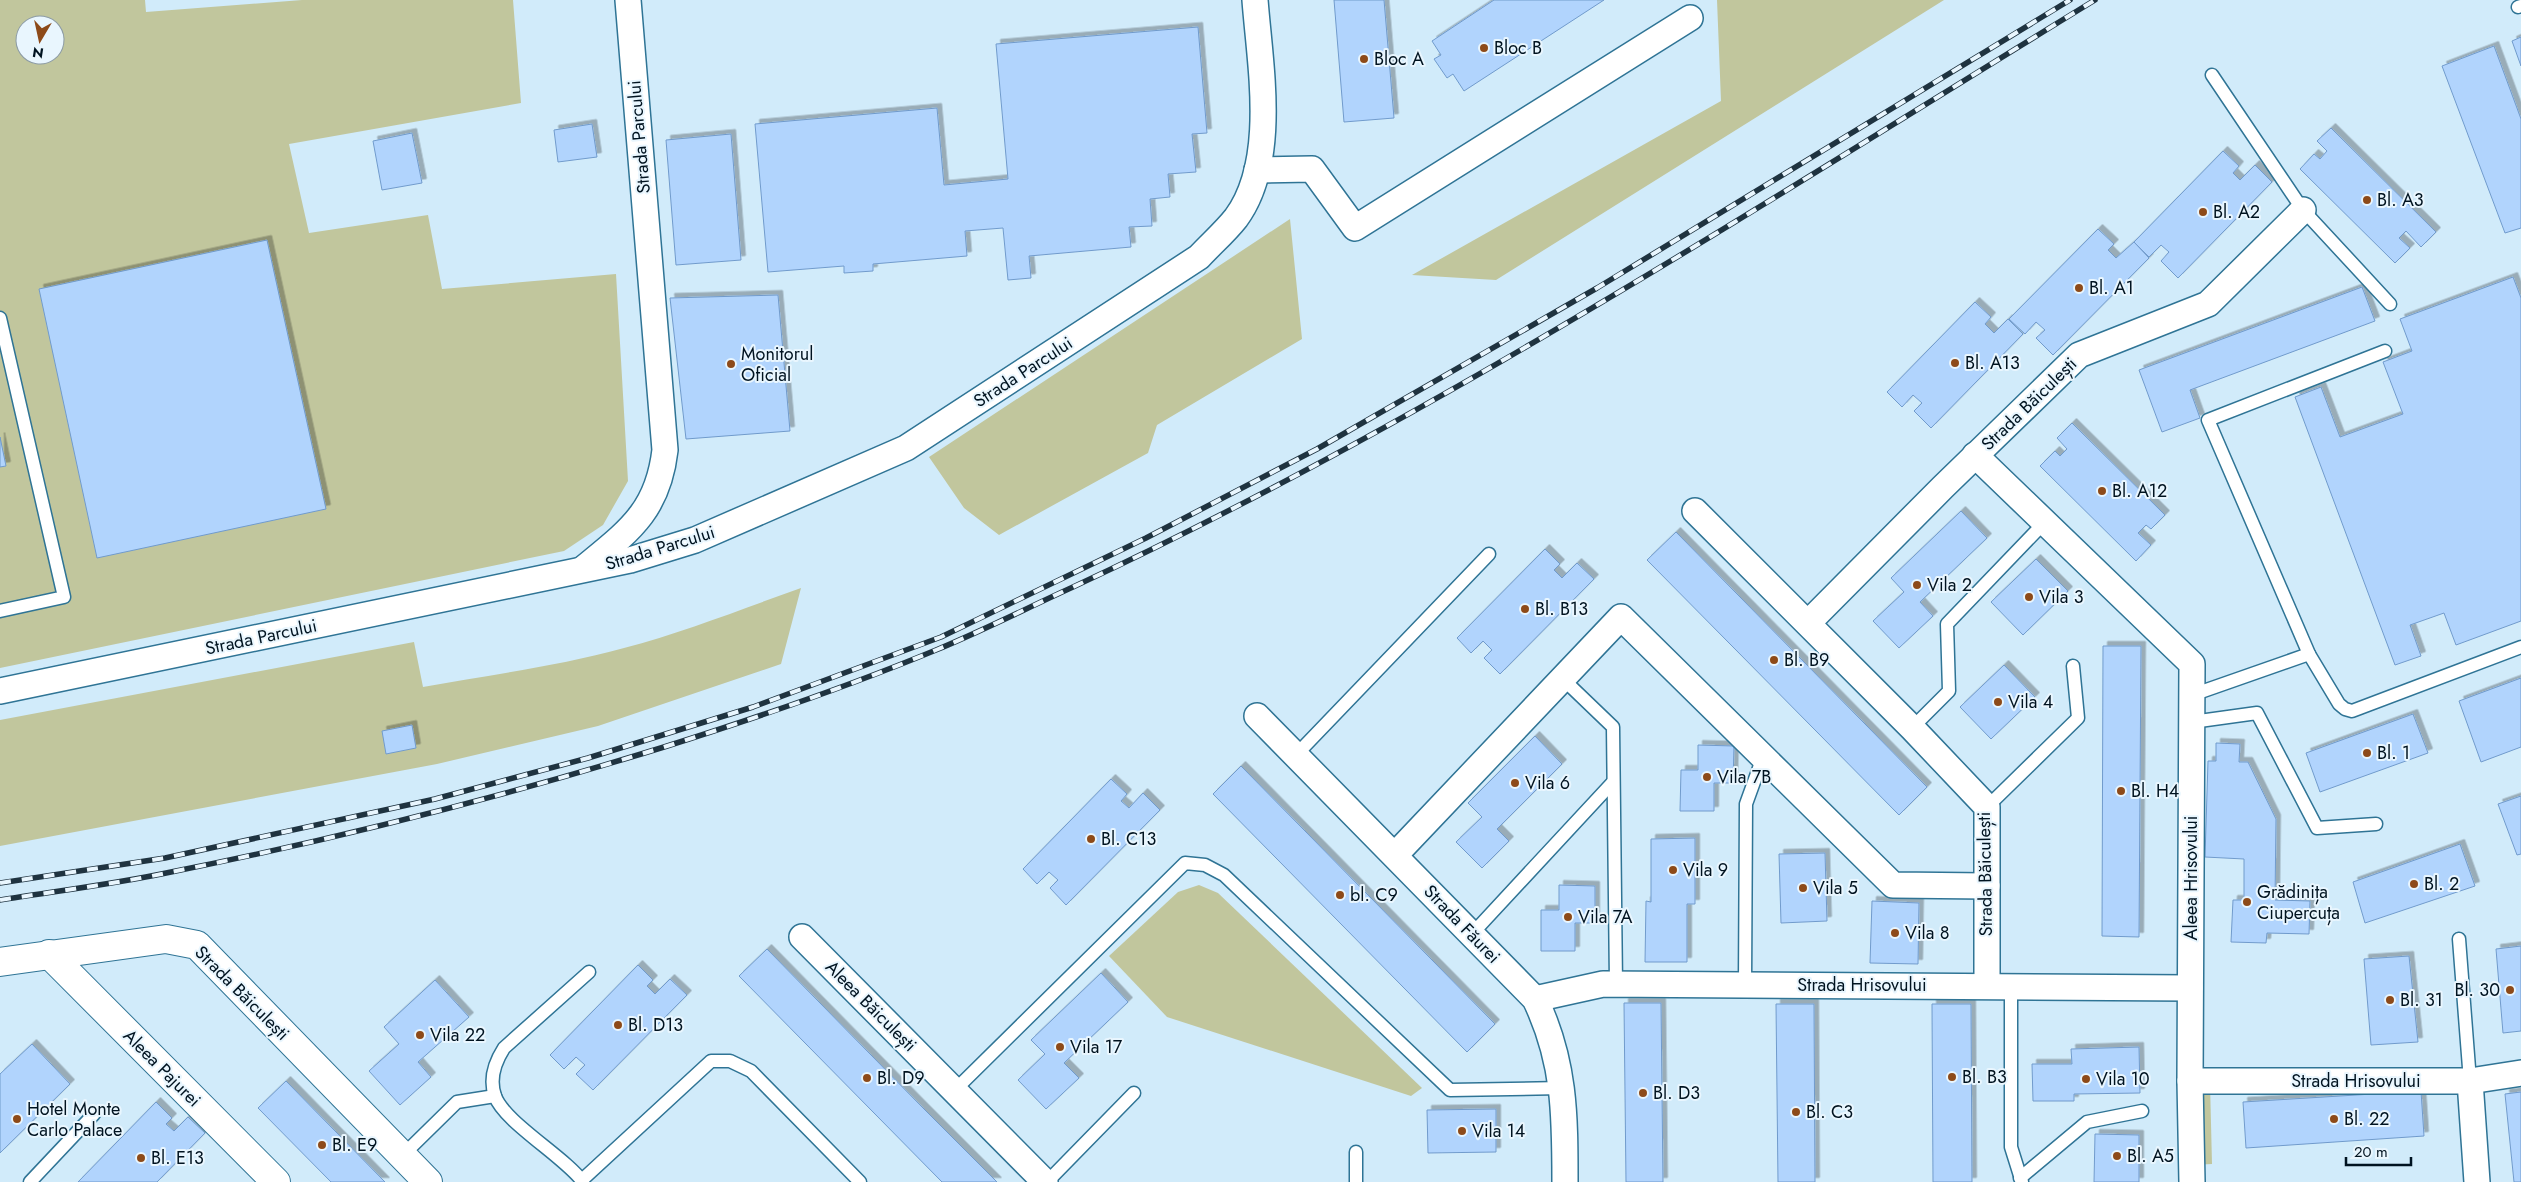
<svg xmlns="http://www.w3.org/2000/svg" width="2521" height="1182" font-family="Jost,sans-serif">
  <defs>
    <filter id="shadow"><feDropShadow dx="4.5" dy="-4.5" stdDeviation="0" flood-color="#0004"/></filter>
  </defs>
  <rect width="100%" height="100%" fill="#d1ebfa"/>
  <g fill="#c1c69d" fill-rule="evenodd">
    <path d="M0,0H145L146,12L302,0H513L521,103L289,144L309,233L428,215L442,289L616,274L628,481L603,525L564,551L0,668ZM25,25H55V55H25Z"/>
    <path d="M1717,0H1944L1496,280L1412,275L1721,101Z"/>
    <path d="M1290,219L1302,339L1157,425L1148,453L999,535L964,508L929,457Z"/>
    <path d="M801,588L781,664L598,726L437,764L0,846V720L414,642L423,687C490,675 559,666 624,648C684,632 742,609 801,588Z"/>
    <path d="M1199,885L1218,893L1422,1088L1411,1096L1167,1017L1109,956L1178,892Z"/>
    <path d="M2191,1083H2210L2212,1164L2193,1165Z"/>
  </g>
  <g fill="#b1d4fd" stroke="#719bcc" filter="url(#shadow)">
    <path d="M1334,0H1384L1394,118L1344,122Z"/>
    <path d="M1494,0H1604L1464,91L1453,74L1447,78L1434,59L1441,55L1432,41Z"/>
    <path d="M1198,27L1207,133L1192,134L1196,172L1168,174L1170,197L1150,199L1152,226L1129,227L1131,247L1029,256L1031,278L1008,280L1003,228L965,231L967,256L873,264V271L844,273V266L768,272L755,124L937,108L944,185L1008,179L996,44Z"/>
    <path d="M2521,37V66L2512,41Z"/>
    <path d="M2494,46L2521,119V228L2505,233L2442,66Z"/>
    <path d="M592,124L597,157L558,162L554,130Z"/>
    <path d="M2331,128L2436,232L2421,247L2406,231L2399,238L2410,248L2395,263L2300,169L2314,154L2320,159L2327,151L2317,141Z"/>
    <path d="M412,133L422,183L382,190L373,141Z"/>
    <path d="M731,134L741,260L676,265L666,140Z"/>
    <path d="M2223,151L2239,166L2233,173L2240,180L2255,165L2272,182L2178,278L2161,261L2169,252L2161,245L2149,257L2134,242Z"/>
    <path d="M2098,229L2114,244L2108,250L2116,258L2134,242L2149,258L2053,355L2036,338L2045,330L2036,322L2025,334L2009,319Z"/>
    <path d="M267,240L326,509L97,558L39,289Z"/>
    <path d="M2513,277L2521,298V621L2456,645L2444,613L2410,625L2421,656L2395,665L2295,397L2321,387L2340,437L2403,414L2383,362L2412,351L2400,319Z"/>
    <path d="M2362,287L2375,321L2190,390L2200,418L2162,432L2139,370Z"/>
    <path d="M778,295L790,431L686,439L670,298Z"/>
    <path d="M1975,302L1991,317L1985,324L1994,333L2008,319L2023,334L1931,428L1914,411L1922,403L1913,395L1902,407L1887,392Z"/>
    <path d="M2072,423L2165,515L2151,529L2146,525L2138,533L2151,545L2136,561L2040,466L2055,451L2060,456L2067,449L2057,438Z"/>
    <path d="M0,437L6,466L0,467Z"/>
    <path d="M1961,511L1987,538L1920,602L1933,616L1899,648L1873,621L1904,592L1891,578Z"/>
    <path d="M1676,532L1927,787L1899,815L1647,560Z"/>
    <path d="M1545,549L1560,564L1554,570L1562,578L1577,563L1594,579L1500,674L1484,658L1492,650L1483,641L1471,653L1457,638Z"/>
    <path d="M2036,559L2068,591L2023,635L1991,602Z"/>
    <path d="M2103,646H2141L2139,937L2102,936Z"/>
    <path d="M2004,665L2035,697L1991,739L1960,707Z"/>
    <path d="M2521,678V747L2481,762L2459,701Z"/>
    <path d="M2413,714L2428,753L2320,792L2306,753Z"/>
    <path d="M412,725L416,748L386,754L382,731Z"/>
    <path d="M1535,736L1562,764L1497,829L1509,841L1482,868L1456,842L1482,817L1468,803Z"/>
    <path d="M2216,743L2240,744L2239,762H2248L2276,819L2275,900L2310,901L2309,934L2267,933L2266,943L2231,942L2233,900H2244V859L2205,857L2208,761H2216Z"/>
    <path d="M1698,745L1734,746L1733,783H1714V811H1680L1681,770H1698Z"/>
    <path d="M1241,766L1495,1024L1467,1052L1213,794Z"/>
    <path d="M1111,779L1127,794L1121,801L1129,808L1143,793L1160,810L1066,905L1050,888L1058,880L1049,872L1037,884L1023,869Z"/>
    <path d="M2521,796V854L2517,855L2498,804Z"/>
    <path d="M1695,838V904H1687V962H1645L1646,901L1651,902V839Z"/>
    <path d="M2460,844L2475,886L2365,923L2353,882Z"/>
    <path d="M1825,853L1827,921L1781,923L1779,854Z"/>
    <path d="M1559,885L1595,886V923H1575V951H1541V910H1559Z"/>
    <path d="M1872,901L1919,903L1918,964L1870,963Z"/>
    <path d="M2521,946V1031L2503,1033L2496,949Z"/>
    <path d="M767,949L924,1109L997,1182H942L739,976Z"/>
    <path d="M2409,956L2418,1042L2371,1045L2364,959Z"/>
    <path d="M638,965L653,980L647,986L655,994L670,979L687,995L593,1090L576,1074L585,1065L576,1057L564,1069L550,1055Z"/>
    <path d="M1101,973L1128,1002L1064,1063L1079,1078L1046,1109L1018,1080L1045,1054L1031,1040Z"/>
    <path d="M435,980L469,1017L418,1062L431,1077L400,1105L369,1071L399,1044L384,1027Z"/>
    <path d="M1624,1003H1661L1663,1182H1626Z"/>
    <path d="M1776,1004H1814L1815,1182H1778Z"/>
    <path d="M1932,1004H1971L1972,1182H1933Z"/>
    <path d="M32,1044L70,1084L0,1153V1074Z"/>
    <path d="M2139,1047L2140,1093L2074,1094V1101H2033L2032,1064H2072L2071,1049Z"/>
    <path d="M286,1081L385,1182H331L258,1108Z"/>
    <path d="M2421,1091L2424,1136L2246,1148L2243,1102Z"/>
    <path d="M2521,1092V1182H2514L2505,1094Z"/>
    <path d="M156,1102L172,1118L166,1124L174,1131L188,1117L205,1133L157,1182H78Z"/>
    <path d="M1496,1109V1152L1428,1153L1427,1110Z"/>
    <path d="M2095,1134L2139,1135V1182H2094Z"/>
  </g>
  <g fill="none" stroke-linecap="round" stroke-linejoin="round">
    <g stroke="#2f7495" stroke-width="15">
      <g id="service">
        <path d="M2518,7L2521,6"/>
        <path d="M2212,75L2303,210L2390,304"/>
        <path d="M0,318L64,597L0,611"/>
        <path d="M2309,654L2339,704L2345,709L2352,711L2521,647"/>
        <path d="M1563,679L1613,727L1616,984"/>
        <path d="M2192,695L2309,654L2208,420L2385,351"/>
        <path d="M2192,722L2257,713L2317,828L2376,824"/>
        <path d="M1912,728L1949,691L1947,624L2044,523"/>
        <path d="M1296,755L1489,554"/>
        <path d="M1987,807L2078,718L2073,666"/>
        <path d="M1472,934L1613,782"/>
        <path d="M2459,939L2470,1081"/>
        <path d="M1745,984L1746,804L1763,757"/>
        <path d="M2011,986V1147L2022,1182"/>
        <path d="M955,1090L1185,863L1205,865L1224,875L1450,1090L1562,1088"/>
        <path d="M402,1156L457,1102L495,1096"/>
        <path d="M2020,1178L2087,1122L2142,1111"/>
        <path d="M582,1180L711,1061H730L751,1071L860,1182"/>
        <path d="M30,1182L94,1114"/>
        <path d="M583,1182C565,1157 504,1122 495,1096C489,1079 495,1062 504,1048L589,972"/>
        <path d="M1047,1182L1134,1093"/>
        <path d="M1356,1182V1152"/>
      </g>
    </g>
    <g stroke="#2f7495" stroke-width="28">
      <g id="minor">
        <path d="M1257,170L1312,169L1355,228L1690,18"/>
        <path d="M1975,455L2192,664L2190,1081L2192,1182"/>
        <path d="M1695,511L1912,728L1987,807V986"/>
        <path d="M584,568C629,531 658,511 665,450L628,0"/>
        <path d="M1808,623L1943,487L2079,355L2208,304L2303,210"/>
        <path d="M0,691L630,560L695,540L906,448L1199,257C1211,244 1225,232 1236,218C1278,161 1260,66 1255,0"/>
        <path d="M1257,716L1535,999C1565,1061 1565,1115 1565,1182"/>
        <path d="M1395,855L1621,617L1893,885L1987,886"/>
        <path d="M802,937L1045,1182"/>
        <path d="M1535,999L1603,984L2190,988"/>
        <path d="M2190,1081H2470L2521,1073"/>
        <path d="M2470,1081L2477,1182"/>
      </g>
    </g>
    <g stroke="#2f7495" stroke-width="30">
      <g id="tertiary">
        <path d="M49,954L276,1182"/>
        <path d="M0,962L166,939L197,945L428,1182"/>
      </g>
    </g>
    <use href="#service" stroke="#fff" stroke-width="12"/>
    <use href="#minor" stroke="#fff" stroke-width="25"/>
    <use href="#tertiary" stroke="#fff" stroke-width="28"/>
    <g stroke="#1f3340" stroke-width="5.5">
      <g id="rail">
        <path d="M0,883L165,858L435,799L588,758L753,707L941,637L1146,538L1317,449L1597,288L2070,0"/>
        <path d="M0,900C57,891 115,884 171,872C337,839 502,797 664,747C756,718 847,687 936,650C982,631 1027,608 1073,587C1429,421 1760,205 2095,0"/>
      </g>
    </g>
    <use href="#rail" stroke="#e9f6fe" stroke-width="4" stroke-dasharray="11" stroke-linecap="butt"/>
  </g>
  <g fill="#8d4a19" stroke="#e9f6fe" stroke-width="2">
    <circle cx="1484" cy="48" r="5"/>
    <circle cx="1364" cy="59" r="5"/>
    <circle cx="2367" cy="200" r="5"/>
    <circle cx="2203" cy="212" r="5"/>
    <circle cx="2079" cy="288" r="5"/>
    <circle cx="1955" cy="363" r="5"/>
    <circle cx="731" cy="364" r="5"/>
    <circle cx="2102" cy="491" r="5"/>
    <circle cx="1917" cy="585" r="5"/>
    <circle cx="2029" cy="597" r="5"/>
    <circle cx="1525" cy="609" r="5"/>
    <circle cx="1774" cy="660" r="5"/>
    <circle cx="1998" cy="702" r="5"/>
    <circle cx="2367" cy="753" r="5"/>
    <circle cx="1707" cy="777" r="5"/>
    <circle cx="1515" cy="783" r="5"/>
    <circle cx="2121" cy="791" r="5"/>
    <circle cx="1091" cy="839" r="5"/>
    <circle cx="1673" cy="870" r="5"/>
    <circle cx="2414" cy="884" r="5"/>
    <circle cx="1803" cy="888" r="5"/>
    <circle cx="1340" cy="895" r="5"/>
    <circle cx="2247" cy="902" r="5"/>
    <circle cx="1568" cy="917" r="5"/>
    <circle cx="1895" cy="933" r="5"/>
    <circle cx="2510" cy="990" r="5"/>
    <circle cx="2390" cy="1000" r="5"/>
    <circle cx="618" cy="1025" r="5"/>
    <circle cx="420" cy="1035" r="5"/>
    <circle cx="1060" cy="1047" r="5"/>
    <circle cx="1952" cy="1077" r="5"/>
    <circle cx="867" cy="1078" r="5"/>
    <circle cx="2086" cy="1079" r="5"/>
    <circle cx="1643" cy="1093" r="5"/>
    <circle cx="1796" cy="1112" r="5"/>
    <circle cx="17" cy="1119" r="5"/>
    <circle cx="2334" cy="1119" r="5"/>
    <circle cx="1462" cy="1131" r="5"/>
    <circle cx="322" cy="1145" r="5"/>
    <circle cx="2117" cy="1156" r="5"/>
    <circle cx="141" cy="1158" r="5"/>
  </g>
  <g text-anchor="middle" stroke-width="4" stroke-linejoin="round" paint-order="stroke">
    <g font-size="18" fill="#001320" stroke="#e9f6fe" text-anchor="start">
      <text x="1494" y="54">Bloc B</text>
      <text x="1374" y="65">Bloc A</text>
      <text x="2377" y="206">Bl. A3</text>
      <text x="2213" y="218">Bl. A2</text>
      <text x="2089" y="294">Bl. A1</text>
      <text x="741" y="360">Monitorul<tspan x="741" dy="21">Oficial</tspan></text>
      <text x="1965" y="369">Bl. A13</text>
      <text x="2112" y="497">Bl. A12</text>
      <text x="1927" y="591">Vila 2</text>
      <text x="2039" y="603">Vila 3</text>
      <text x="1535" y="615">Bl. B13</text>
      <text x="1784" y="666">Bl. B9</text>
      <text x="2008" y="708">Vila 4</text>
      <text x="2377" y="759">Bl. 1</text>
      <text x="1717" y="783">Vila 7B</text>
      <text x="1525" y="789">Vila 6</text>
      <text x="2131" y="797">Bl. H4</text>
      <text x="1101" y="845">Bl. C13</text>
      <text x="1683" y="876">Vila 9</text>
      <text x="2424" y="890">Bl. 2</text>
      <text x="1813" y="894">Vila 5</text>
      <text x="2257" y="898">Grădinița<tspan x="2257" dy="21">Ciupercuța</tspan></text>
      <text x="1350" y="901">bl. C9</text>
      <text x="1578" y="923">Vila 7A</text>
      <text x="1905" y="939">Vila 8</text>
      <text x="2500" y="996" text-anchor="end">Bl. 30</text>
      <text x="2400" y="1006">Bl. 31</text>
      <text x="628" y="1031">Bl. D13</text>
      <text x="430" y="1041">Vila 22</text>
      <text x="1070" y="1053">Vila 17</text>
      <text x="1962" y="1083">Bl. B3</text>
      <text x="877" y="1084">Bl. D9</text>
      <text x="2096" y="1085">Vila 10</text>
      <text x="1653" y="1099">Bl. D3</text>
      <text x="27" y="1115">Hotel Monte<tspan x="27" dy="21">Carlo Palace</tspan></text>
      <text x="1806" y="1118">Bl. C3</text>
      <text x="2344" y="1125">Bl. 22</text>
      <text x="1472" y="1137">Vila 14</text>
      <text x="332" y="1151">Bl. E9</text>
      <text x="2127" y="1162">Bl. A5</text>
      <text x="151" y="1164">Bl. E13</text>
    </g>
    <g font-size="18" fill="#001320" stroke="#e9f6fe">
      <text transform="translate(639 137) rotate(-95)" y="6">Strada Parcului</text>
      <text transform="translate(1023 372) rotate(-33)" y="6">Strada Parcului</text>
      <text transform="translate(2029 404) rotate(-44)" y="6">Strada Băiculești</text>
      <text transform="translate(660 548) rotate(-17)" y="6">Strada Parcului</text>
      <text transform="translate(261 637) rotate(-12)" y="6">Strada Parcului</text>
      <text transform="translate(1985 874) rotate(-91)" y="6">Strada Băiculești</text>
      <text transform="translate(2191 878) rotate(-90)" y="6">Aleea Hrisovului</text>
      <text transform="translate(1462 924) rotate(46)" y="6">Strada Făurei</text>
      <text x="1862" y="991">Strada Hrisovului</text>
      <text transform="translate(242 993) rotate(45)" y="6">Strada Băiculești</text>
      <text transform="translate(871 1006) rotate(45)" y="6">Aleea Băiculești</text>
      <text transform="translate(162 1068) rotate(45)" y="6">Aleea Pajurei</text>
      <text x="2356" y="1087">Strada Hrisovului</text>
    </g>
  </g>
  <g transform="translate(40 40) rotate(189)"><circle r="24" fill="#e9f6fe" stroke="#8c9ba5"/>
  <path d="M0-4L9 19L0 12L-9 19Z" fill="#8d4a19"/>
  <text y="-8" font-size="14" font-weight="bold" text-anchor="middle" fill="#001320">N</text>
  </g>
  <path d="M2346 1157v8h65v-8" fill="none" stroke="#001320" stroke-width="2.5"/>
  <text x="2354" y="1157" font-size="15" fill="#001320" stroke="#e9f6fe" stroke-width="4" paint-order="stroke">20 m</text>
</svg>
